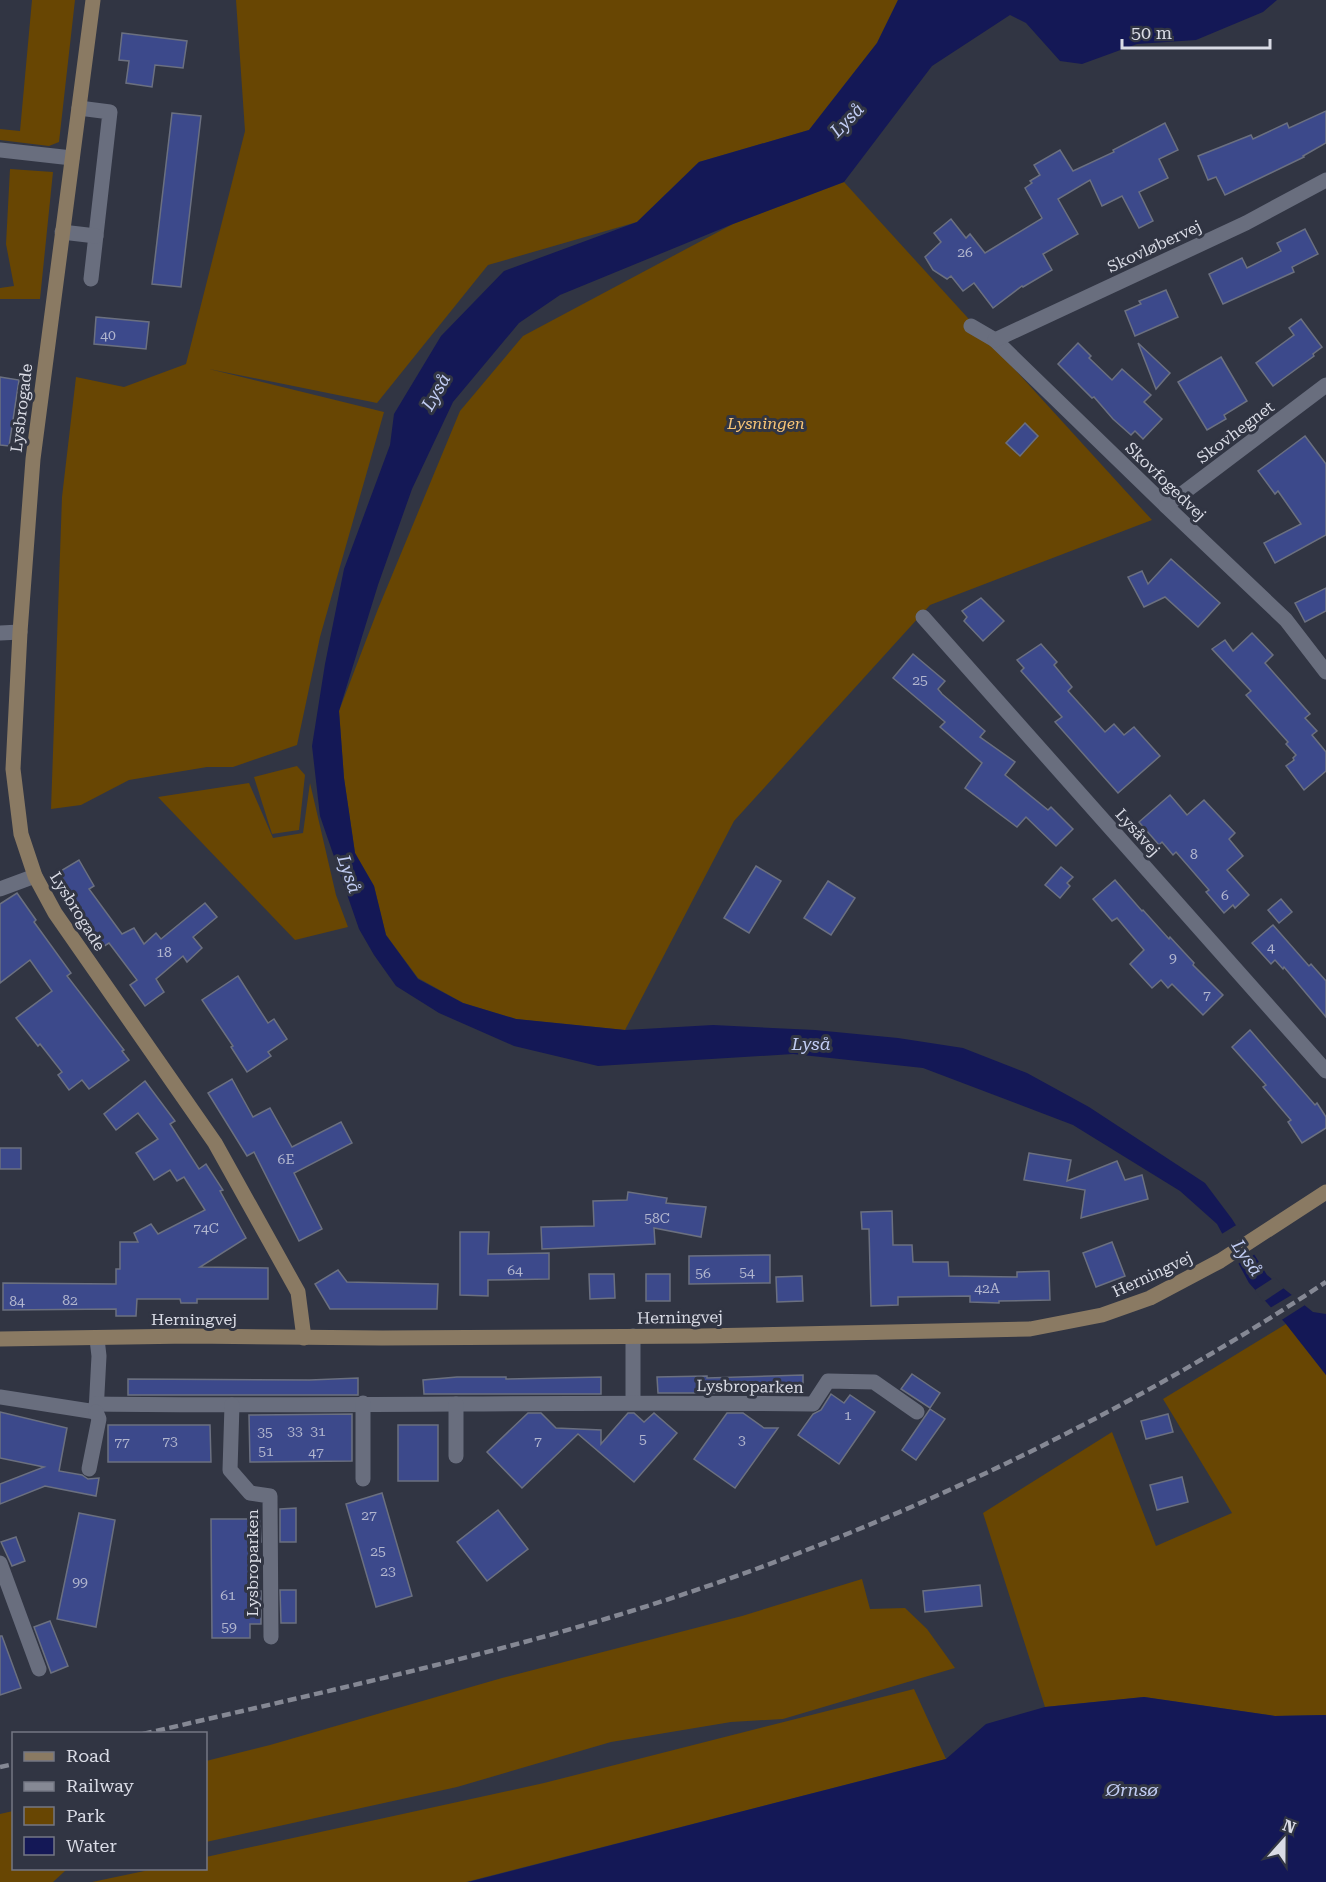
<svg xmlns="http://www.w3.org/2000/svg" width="1326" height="1882" font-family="'Roboto Serif',serif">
  <rect width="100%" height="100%" fill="#313543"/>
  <g fill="#684603">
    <path d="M32,0H75L59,142L49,146L0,140V129L20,131Z"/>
    <path d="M236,0H898L877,43L809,130L699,162L637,222L488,265L377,403L209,369L384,412L320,637L297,745L233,767H207L129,780L81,805L51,809L62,497L76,377L124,387L186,364L245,131Z"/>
    <path d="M10,169L53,172L40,299H0V288L14,286L6,244Z"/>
    <path d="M844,182L1152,520L930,605L734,821L625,1030L516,1019L463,1003L418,978L386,935L374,886L355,853L344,778L339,711L378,609L460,411L523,336L733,224Z"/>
    <path d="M297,766L305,775L299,830L272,834L254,777Z"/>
    <path d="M249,783L273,838L303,833L310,783L336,895L348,927L295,940L158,797Z"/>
    <path d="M1286,1324L1326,1375V1715L1275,1716L1144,1697L1045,1707L983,1513L1112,1432L1156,1546L1232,1513L1163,1399Z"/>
    <path d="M862,1579L870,1609L905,1608L927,1629L955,1668L783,1719L731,1722L611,1742L457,1787L206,1842V1761L270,1745L502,1678L742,1616Z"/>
    <path d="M914,1689L946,1759L466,1882H92L154,1869L206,1868V1857L544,1783Z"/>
    <path d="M13,1811L14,1868L73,1869L66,1870L53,1882H0V1814Z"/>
  </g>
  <g fill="#141856">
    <path d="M898,0H1277L1263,12L1196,40L1137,44L1082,64L1060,61L1026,23L1010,15L932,66L844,182L733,224L560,295L519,323L453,402L412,489L378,585L339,711L344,778L355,853L374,886L386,935L418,979L463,1003L516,1019L625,1030L713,1025L815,1030L898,1038L963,1048L1027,1073L1089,1107L1205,1183L1232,1219L1267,1275L1313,1312L1326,1314V1375L1286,1324L1249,1283L1217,1224L1180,1191L1073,1125L923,1068L793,1054L598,1066L514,1046L439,1013L396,986L374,955L359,929L320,816L312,746L325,664L344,569L390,445L394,414L441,336L504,271L637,222L699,162L809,130L877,43Z"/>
    <path d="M1144,1697L1275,1716L1326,1715V1882H468L946,1759L986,1724L1045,1707Z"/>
  </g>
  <g fill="#313543">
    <path d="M1238,1224L1257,1253L1236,1265L1220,1235Z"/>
    <path d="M1275,1277L1284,1288L1263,1302L1255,1290Z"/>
    <path d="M1295,1293L1305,1305L1280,1321L1270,1308Z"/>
  </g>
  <g fill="#3c498b" stroke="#6b7080" stroke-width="1.5">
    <path d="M122,33L187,41L183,68L155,65L152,87L126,83L129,61L119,60Z"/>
    <path d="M1326,111V143L1303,156L1304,157L1225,195L1216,177L1208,180L1198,156L1251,135L1253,139L1287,123L1289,128Z"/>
    <path d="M172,113L201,116L181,287L152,284Z"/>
    <path d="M1165,123L1178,150L1159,159L1168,178L1139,192L1153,221L1139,228L1122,196L1102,206L1090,180L1058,199L1078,234L1043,254L1052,270L1023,287L1022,286L993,308L974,283L963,291L951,276L947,279L933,270L925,257L941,242L934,233L951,219L966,238L970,234L985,253L1041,219L1042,218L1025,188L1032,183L1030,181L1040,175L1034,165L1060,150L1073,171L1114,152L1113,150Z"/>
    <path d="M1305,229L1318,254L1292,267L1294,272L1223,304L1209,274L1242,258L1247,268L1281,251L1277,243Z"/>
    <path d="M1166,290L1178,317L1135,336L1125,311L1141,304L1139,301Z"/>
    <path d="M96,317L149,322L146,349L94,344Z"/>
    <path d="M1301,319L1322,347L1313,354L1314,356L1273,386L1256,363L1294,335L1289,328Z"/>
    <path d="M1078,343L1091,356L1089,358L1112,380L1122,369L1151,395L1144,402L1162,419L1143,439L1135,431L1131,435L1113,419L1094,397L1092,398L1058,364Z"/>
    <path d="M1138,343L1170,373L1156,389Z"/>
    <path d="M1221,357L1247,401L1224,415L1226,419L1207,430L1178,382Z"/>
    <path d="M0,377L19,380L9,446L0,445Z"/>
    <path d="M1025,423L1038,436L1020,456L1006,443Z"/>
    <path d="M1305,436L1326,464V535L1275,563L1264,543L1301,524L1278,491L1275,494L1258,471Z"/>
    <path d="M1171,559L1220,603L1198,627L1165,597L1144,607L1128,577L1142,571L1148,584Z"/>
    <path d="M1326,588V611L1305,622L1295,603Z"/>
    <path d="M981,598L1004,621L983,641L964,621L967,617L962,611Z"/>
    <path d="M1252,633L1273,655L1265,663L1310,714L1305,718L1317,731L1312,735L1326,752V771L1304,790L1286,766L1294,760L1293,758L1296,755L1286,744L1288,742L1246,695L1251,691L1212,649L1225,640L1233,651Z"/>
    <path d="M1041,644L1057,662L1054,665L1072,687L1068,691L1105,732L1114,724L1124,735L1134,727L1160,756L1118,793L1055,722L1062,717L1021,671L1024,668L1017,660Z"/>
    <path d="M913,654L945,681L938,689L942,694L985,731L980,737L1015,762L1005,775L1048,810L1051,807L1073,829L1056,846L1026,817L1017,827L965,788L982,763L940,727L945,722L893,678Z"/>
    <path d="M1170,795L1187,815L1204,800L1235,833L1229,839L1243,856L1227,870L1249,895L1235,908L1233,905L1224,913L1206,892L1209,890L1176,852L1173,855L1162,842L1159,845L1139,822Z"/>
    <path d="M79,860L94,886L89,889L122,934L134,928L144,944L156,933L161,939L205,903L217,917L193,937L202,948L187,962L183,956L156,979L164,992L145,1006L130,985L137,980L109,943L101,948L73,910L78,906L59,872Z"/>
    <path d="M756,866L781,881L749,933L724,918Z"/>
    <path d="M1061,867L1073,877L1067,883L1070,886L1060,898L1045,885Z"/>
    <path d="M1115,880L1142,911L1143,910L1169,939L1170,937L1194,963L1193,965L1223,995L1203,1015L1172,984L1168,988L1161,980L1152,988L1130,964L1144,950L1117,918L1112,921L1093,899Z"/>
    <path d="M828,881L855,898L831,935L804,918Z"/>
    <path d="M17,893L36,920L34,922L71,973L67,976L124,1050L122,1051L129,1060L89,1089L82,1080L69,1090L58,1075L62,1072L40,1044L38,1046L16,1018L52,991L30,960L0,983V904Z"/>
    <path d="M1281,899L1292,912L1279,923L1268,910Z"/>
    <path d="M1273,925L1309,966L1311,964L1326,981V1017L1284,967L1283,969L1275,960L1271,964L1252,943Z"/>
    <path d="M238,976L268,1023L274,1019L287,1039L268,1052L271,1056L247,1072L231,1047L233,1046L202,1000Z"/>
    <path d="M1250,1030L1315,1105L1317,1103L1326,1117V1128L1302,1143L1288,1122L1291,1120L1263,1087L1266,1085L1232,1047Z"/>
    <path d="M232,1079L253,1117L270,1108L292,1147L341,1122L352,1143L294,1173L322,1229L299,1241L254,1152L247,1156L208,1093Z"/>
    <path d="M145,1081L175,1121L170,1124L199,1169L206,1164L223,1190L220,1191L246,1238L200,1267L268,1268V1299H197V1303H181L180,1299H137L136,1316H116V1309L3,1310V1283L116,1284V1269H120V1242H138L134,1233L151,1224L158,1234L205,1210L184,1177L177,1181L170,1170L154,1180L136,1153L158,1139L138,1113L116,1130L104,1114Z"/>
    <rect x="0" y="1148" width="21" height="21"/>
    <path d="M1029,1153L1071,1160L1067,1181L1117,1161L1125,1180L1142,1175L1148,1199L1081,1218L1085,1190L1024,1180Z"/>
    <path d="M628,1192L667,1198L666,1203L706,1207L701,1237L654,1228L655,1244L542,1249L541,1227L594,1226L593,1201L627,1200Z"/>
    <path d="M892,1211L893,1245H912L913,1262H948L949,1276L1017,1277V1272L1049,1271L1050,1300L999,1301V1303L970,1302V1296L898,1297V1305L871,1306L869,1229H862L861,1212Z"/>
    <path d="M460,1232H489L488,1254L549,1253V1279L488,1280V1296L460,1295Z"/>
    <path d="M1112,1242L1125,1276L1096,1287L1083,1253Z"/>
    <path d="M770,1255V1283L689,1284V1256Z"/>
    <path d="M338,1270L347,1282L438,1284L437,1309H330L315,1284Z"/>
    <path d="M589,1274H614L615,1298L590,1299Z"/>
    <rect x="646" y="1274" width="24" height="27"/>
    <path d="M802,1276L803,1301L777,1302L776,1277Z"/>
    <path d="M912,1374L940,1393L930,1408L901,1389Z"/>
    <path d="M803,1375V1393H658L657,1377L707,1376V1378Z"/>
    <path d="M457,1377H506V1379L601,1377V1394H424L423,1380Z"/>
    <path d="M358,1378V1395H128V1379L310,1380Z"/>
    <path d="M831,1394L844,1403L850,1395L875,1412L839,1464L798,1435L813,1414L821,1410Z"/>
    <path d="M930,1409L945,1419L916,1460L902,1450Z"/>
    <path d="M0,1412L67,1428L59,1471L82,1475L88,1479L99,1478L96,1496L45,1486L0,1504V1484L44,1467L0,1458Z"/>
    <path d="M528,1413H541L556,1428L601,1430V1444L628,1413H634L644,1422L654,1413L677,1433L634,1482L578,1434L522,1488L487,1452Z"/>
    <path d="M727,1413H743L764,1428H778L735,1488L694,1459Z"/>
    <path d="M352,1414V1461L250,1462L249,1415Z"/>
    <path d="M1168,1414L1173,1432L1146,1439L1141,1421Z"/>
    <path d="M108,1425H210L211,1462H108Z"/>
    <rect x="398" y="1425" width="40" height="56"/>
    <path d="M1182,1477L1188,1502L1157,1510L1150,1485Z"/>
    <path d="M382,1493L412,1596L376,1607L346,1504Z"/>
    <path d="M296,1508V1542H280V1509Z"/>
    <path d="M498,1510L528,1549L487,1581L457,1542Z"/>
    <path d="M79,1513L115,1520L96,1627L57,1619Z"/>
    <path d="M211,1519H260L261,1542H249L250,1591H261V1624H250V1638H212Z"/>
    <path d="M16,1537L25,1561L12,1566L1,1542Z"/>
    <path d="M980,1585L982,1606L925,1612L923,1591Z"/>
    <path d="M280,1590H296V1623H281Z"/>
    <path d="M50,1621L68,1666L51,1673L34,1627Z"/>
    <path d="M0,1636H2L21,1688L0,1695Z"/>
  </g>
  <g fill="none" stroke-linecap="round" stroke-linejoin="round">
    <g stroke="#696e7e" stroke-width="15">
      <path d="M79,108L110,112L91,279"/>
      <path d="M0,150L72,158"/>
      <path d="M62,232L96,236"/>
      <path d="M971,326L995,340L1166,506L1286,620L1326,672"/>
      <path d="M995,340L1246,223L1326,180"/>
      <path d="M1166,506L1326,385"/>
      <path d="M923,617L1326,1071"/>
      <path d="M0,633L20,632"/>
      <path d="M0,889L35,876"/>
      <path d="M0,1397L96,1412L99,1356L97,1339"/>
      <path d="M633,1402V1336"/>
      <path d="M96,1404C335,1407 574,1401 813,1404L828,1381L874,1382L917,1412"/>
      <path d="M456,1404V1456"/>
      <path d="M232,1405L230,1470L250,1493L270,1496L271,1637"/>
      <path d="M89,1469L99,1419L96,1412"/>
      <path d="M363,1479V1403"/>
      <path d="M0,1563L39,1669"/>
    </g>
    <g stroke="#8a7a63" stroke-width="15">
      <path d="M93,0L33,459L20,632L13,769L21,834L35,876L55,913L215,1143L298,1292L304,1338"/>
      <path d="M0,1339L190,1336L382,1338L701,1336L1030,1329L1102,1315L1150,1298L1220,1261L1326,1192"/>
    </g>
    <g stroke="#858894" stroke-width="4.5" stroke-dasharray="9 4.5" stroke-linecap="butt">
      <path d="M143,1734C301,1697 460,1663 615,1616C866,1540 1108,1426 1326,1282"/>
      <path d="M0,1767L14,1764"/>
    </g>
  </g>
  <g text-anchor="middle" stroke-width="6" stroke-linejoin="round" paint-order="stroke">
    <g font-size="14" fill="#b2b6ce">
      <text x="965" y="257">26</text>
      <text x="108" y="340">40</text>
      <text x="920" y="685">25</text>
      <text x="1194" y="859">8</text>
      <text x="1225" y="900">6</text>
      <text x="1271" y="952">4</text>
      <text x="164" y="957">18</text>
      <text x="1173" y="963">9</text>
      <text x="1207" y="1000">7</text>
      <text x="286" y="1164">6E</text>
      <text x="657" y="1223">58C</text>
      <text x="206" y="1233">74C</text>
      <text x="515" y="1275">64</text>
      <text x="747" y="1277">54</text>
      <text x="703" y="1278">56</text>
      <text x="987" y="1293">42A</text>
      <text x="70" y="1305">82</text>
      <text x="17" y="1306">84</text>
      <text x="848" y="1420">1</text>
      <text x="295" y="1436">33</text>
      <text x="318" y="1436">31</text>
      <text x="265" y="1437">35</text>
      <text x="643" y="1444">5</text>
      <text x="742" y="1445">3</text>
      <text x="170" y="1446">73</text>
      <text x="538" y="1446">7</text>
      <text x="122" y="1447">77</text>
      <text x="266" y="1456">51</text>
      <text x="316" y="1457">47</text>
      <text x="369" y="1520">27</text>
      <text x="378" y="1556">25</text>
      <text x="388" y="1576">23</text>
      <text x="80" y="1587">99</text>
      <text x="228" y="1600">61</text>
      <text x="229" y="1632">59</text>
    </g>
    <g font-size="16" fill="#d9dbe5" stroke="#313543">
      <text transform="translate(1154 246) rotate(-25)" y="6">Skovløbervej</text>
      <text transform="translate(21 408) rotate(-83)" y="6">Lysbrogade</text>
      <text transform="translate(1235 432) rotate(-37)" y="6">Skovhegnet</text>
      <text transform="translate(1166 481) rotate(44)" y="6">Skovfogedvej</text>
      <text transform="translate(1138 832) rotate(48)" y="6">Lysåvej</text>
      <text transform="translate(78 911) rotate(58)" y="6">Lysbrogade</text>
      <text transform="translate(1152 1274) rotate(-25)" y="6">Herningvej</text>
      <text transform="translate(680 1317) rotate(-1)" y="6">Herningvej</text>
      <text x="194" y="1325">Herningvej</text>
      <text transform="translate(750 1386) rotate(1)" y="6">Lysbroparken</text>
      <text transform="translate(252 1563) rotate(-90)" y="6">Lysbroparken</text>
    </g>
    <g font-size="16" font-style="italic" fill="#f8c477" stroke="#313543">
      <text x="766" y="429">Lysningen</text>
    </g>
    <g font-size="18" font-style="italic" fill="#c2cdf4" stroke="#313543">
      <text transform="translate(847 120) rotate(-46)" y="6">Lyså</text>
      <text transform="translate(436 392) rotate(-60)" y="6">Lyså</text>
      <text transform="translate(349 874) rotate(71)" y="6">Lyså</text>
      <text x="811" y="1050">Lyså</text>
      <text transform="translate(1247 1258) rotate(56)" y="6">Lyså</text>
      <text x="1132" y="1796">Ørnsø</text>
    </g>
  </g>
  <rect x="12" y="1732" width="195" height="138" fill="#313543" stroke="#747784" stroke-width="1.5"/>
  <rect x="24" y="1752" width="30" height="9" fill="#8a7a63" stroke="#747784" stroke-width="1.5"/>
  <text x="66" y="1762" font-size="18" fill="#d9dbe5">Road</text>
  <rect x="24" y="1782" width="30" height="9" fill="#858894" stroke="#747784" stroke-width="1.5"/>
  <text x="66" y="1792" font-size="18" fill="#d9dbe5">Railway</text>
  <rect x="24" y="1807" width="30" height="18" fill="#684603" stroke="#747784" stroke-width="1.5"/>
  <text x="66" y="1822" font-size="18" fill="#d9dbe5">Park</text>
  <rect x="24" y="1837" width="30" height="18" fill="#141856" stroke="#747784" stroke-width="1.5"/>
  <text x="66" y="1852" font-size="18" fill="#d9dbe5">Water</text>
  <g transform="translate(1284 1840) rotate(21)" stroke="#313543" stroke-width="4.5" paint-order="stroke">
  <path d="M0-4.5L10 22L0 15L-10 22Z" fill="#d9dbe5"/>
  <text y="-9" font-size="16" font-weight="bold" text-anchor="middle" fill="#d9dbe5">N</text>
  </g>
  <path d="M1122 39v9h148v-9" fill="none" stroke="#d9dbe5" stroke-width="3"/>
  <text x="1131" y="39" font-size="18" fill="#d9dbe5" stroke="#313543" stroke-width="4.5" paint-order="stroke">50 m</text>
</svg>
